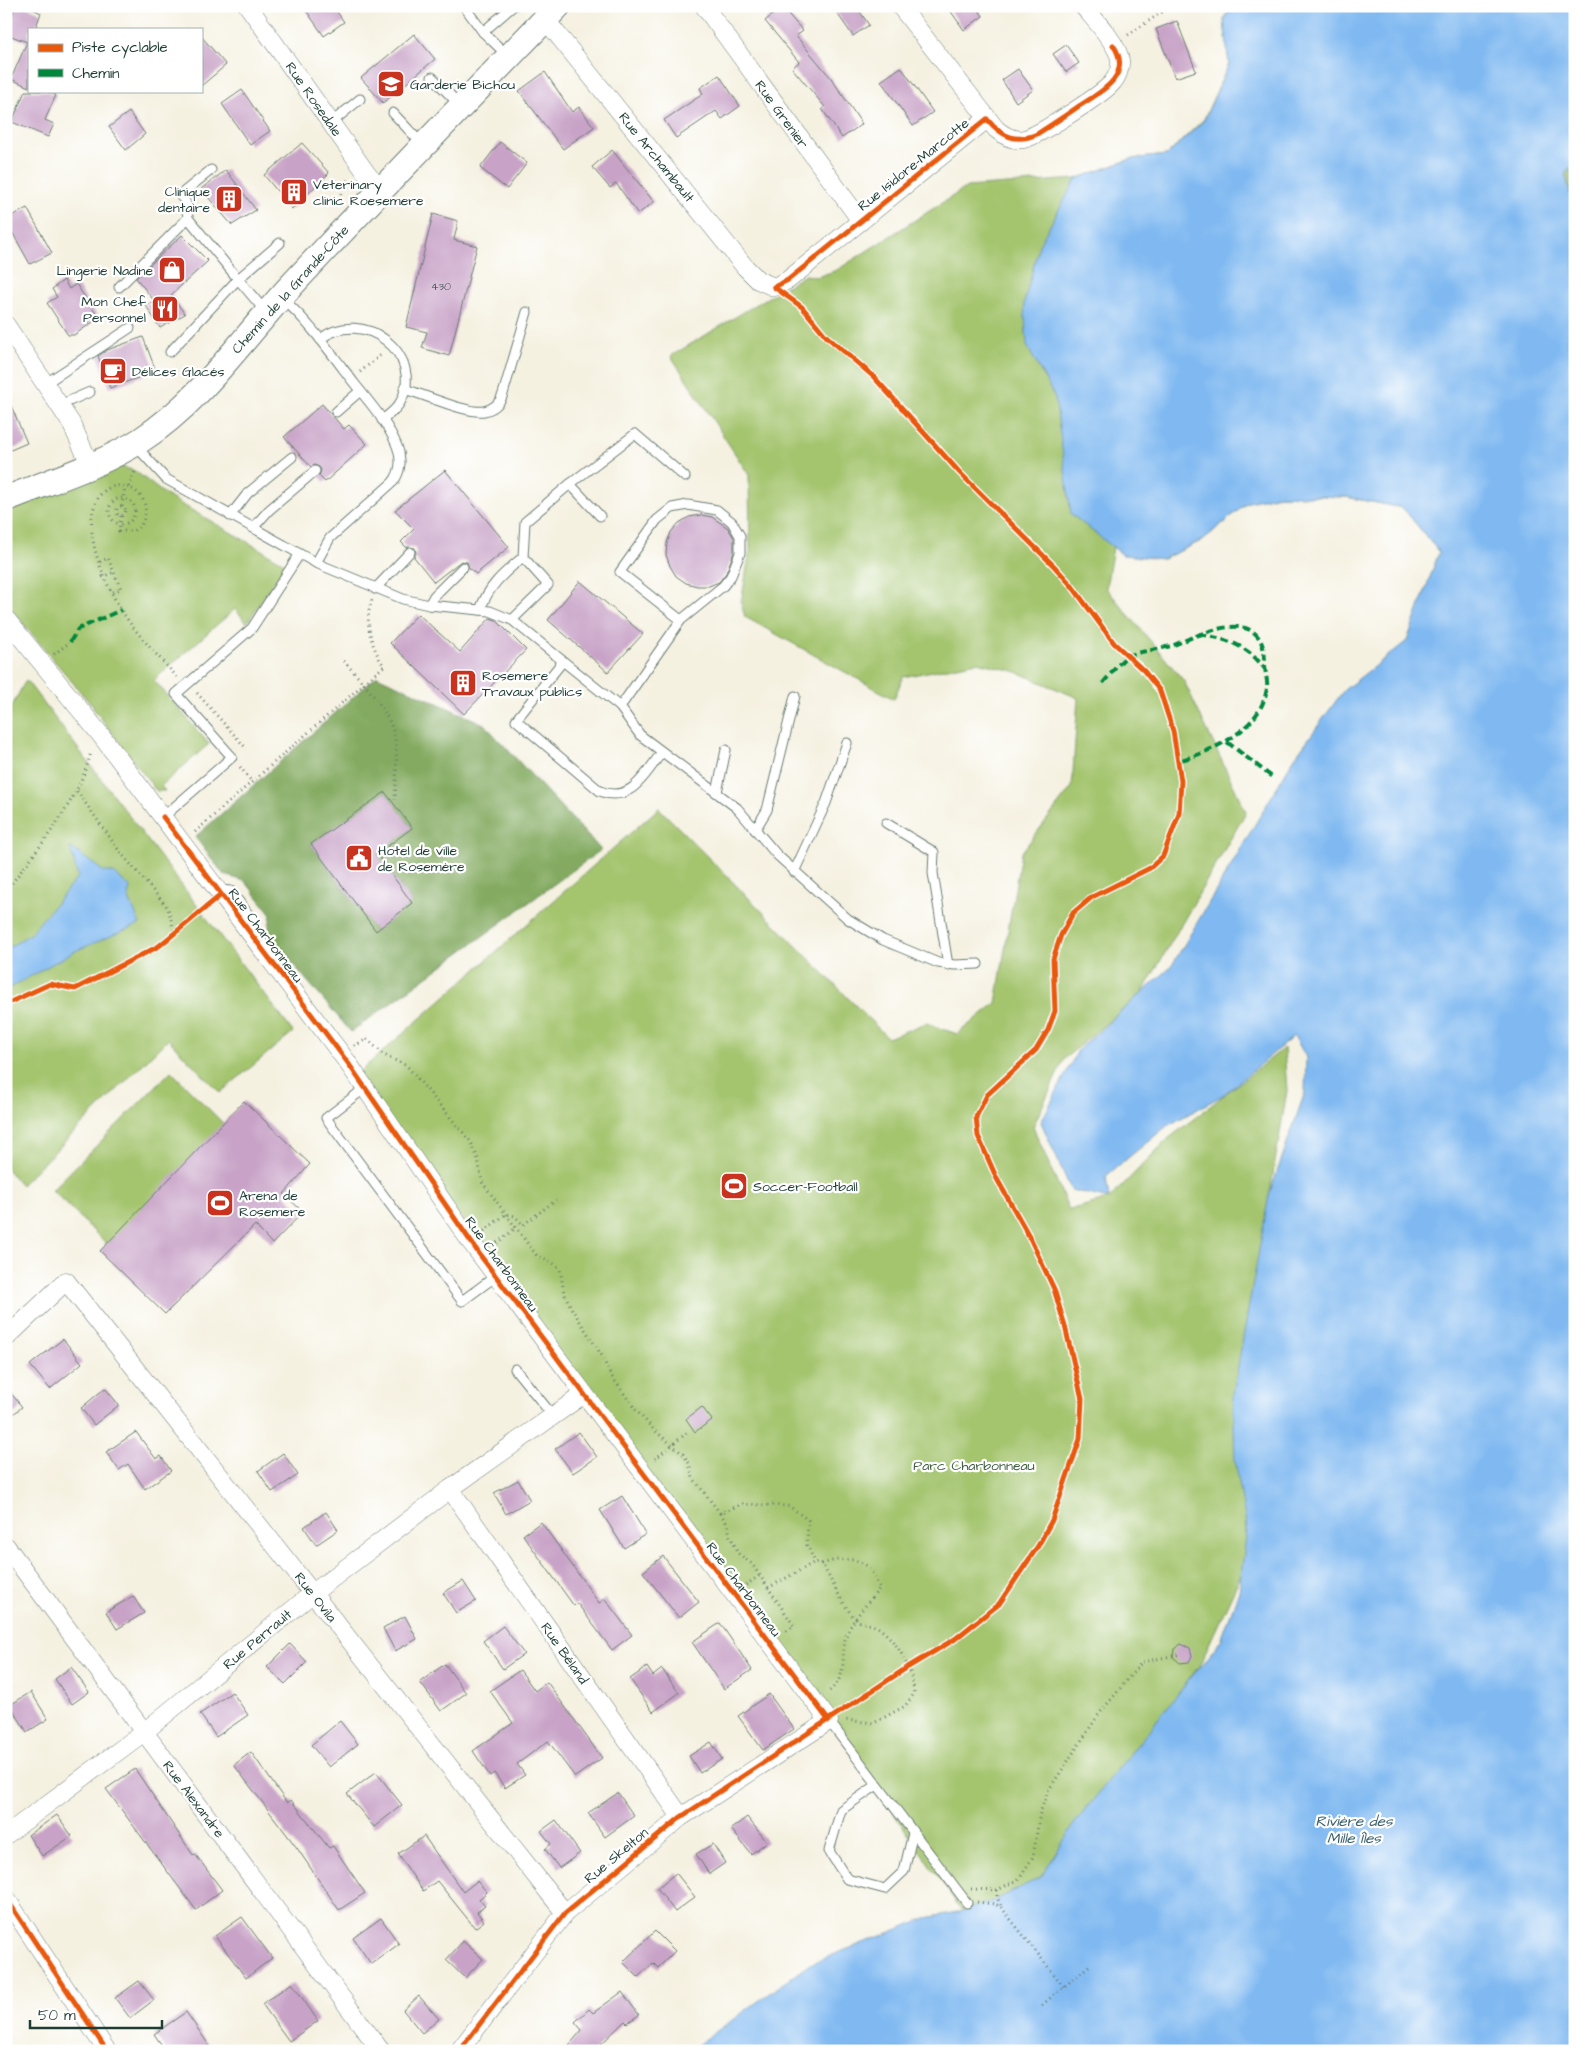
<svg xmlns="http://www.w3.org/2000/svg" width="1581" height="2057" font-family="'Architects Daughter',sans-serif">
  <rect width="100%" height="100%" fill="#fff"/>
  <filter id="ink" filterUnits="userSpaceOnUse"><feTurbulence type="fractalNoise" baseFrequency=".02" numOctaves="2"/><feDisplacementMap in="SourceGraphic" scale="10" xChannelSelector="R" yChannelSelector="G"/><feConvolveMatrix kernelMatrix="1 2 1 2 8 2 1 2 1" color-interpolation-filters="sRGB"/></filter>
  <filter id="wash" filterUnits="userSpaceOnUse"><feTurbulence type="fractalNoise" baseFrequency=".0096" numOctaves="4" result="noise"/><feDisplacementMap in="SourceGraphic" scale="20" xChannelSelector="R" yChannelSelector="G"/><feGaussianBlur stdDeviation="1.12" result="paint"/><feColorMatrix in="noise" values="0 0 0 0 0 0 0 0 0 0 0 0 0 0 0 0 0 1.4 0 .05"/><feComposite in="paint" operator="in"/></filter>
  <g filter="url(#wash)">
    <rect width="100%" height="100%" fill="#f5f1e1"/>
    <g fill="#a4c56e" stroke="#628151">
      <path d="M1231,6L1439,552L1403,508L1346,497L1279,495L1248,502L1203,540L1163,559L1113,547L1106,588L1184,681L1246,812L1142,993L1064,1059L1033,1127L1069,1210L1109,1199L1168,1139L1284,1048L1287,1091L1244,1346L1246,1564L1199,1666L1041,1877L996,1900L962,1911L829,1721L356,1075L659,808L888,1038L926,1023L957,1034L996,1003L1021,853L1072,787L1078,698L1014,671L977,662L903,677L894,699L745,617L741,603L750,550L749,475L671,356L805,275L817,277L837,270L967,187L1076,179L1131,159L1167,155L1204,119L1229,64L1224,20Z"/>
      <path d="M119,466L135,471L167,496L286,564L247,623L235,609L154,680L209,744L161,786L165,791H157L155,789L93,708V704L89,702L6,603V511Z"/>
      <path d="M26,680L293,1032L220,1093L168,1039L21,1185L6,1168V717Z"/>
      <path d="M171,1071L234,1134L115,1252L52,1190Z"/>
    </g>
    <g fill="#83aa61" stroke="#51744a" fill-rule="evenodd">
      <path d="M1575,162V213L1565,174Z"/>
      <path d="M377,676L484,724L601,850L351,1032L268,935L271,914L245,881L224,875L195,837ZM385,792L412,828L377,854L412,903L376,931L311,844Z"/>
    </g>
    <g fill="#80b9f1" stroke="#507b92">
      <path d="M1231,6H1575V162L1565,174L1575,213V2051H689L810,1964L926,1918L962,1911L996,1900L1041,1877L1074,1824L1221,1640L1239,1591L1247,1529L1235,1460L1233,1393L1269,1195L1305,1092L1306,1057L1294,1036L1223,1095L1167,1126L1106,1176L1109,1199L1071,1190L1041,1122L1078,1050L1171,967L1293,760L1344,690L1407,641L1439,552L1403,508L1346,497L1279,495L1248,502L1203,540L1163,559L1123,555L1071,514L1055,398L1027,346L1024,303L1039,245L1076,179L1131,159L1167,155L1204,120L1229,64L1224,20Z"/>
      <path d="M70,847L103,871L114,873L130,887L128,896L140,924L75,951L6,990V949L30,934L78,877Z"/>
    </g>
    <g id="blocks">
      <g fill="#c8a3c7">
        <path d="M15,6H26L41,13L35,29H29V87L11,79L27,42L6,34Z"/>
        <path d="M303,6H333L344,22L324,36Z"/>
        <path d="M832,6H856L869,25L853,36Z"/>
        <path d="M947,6H976L983,16L964,30Z"/>
        <path d="M782,7L803,31L796,36L831,78L862,124L842,138L822,109L825,107L792,68L799,62L765,21Z"/>
        <path d="M1177,21L1196,71L1175,78L1156,29Z"/>
        <path d="M414,34L435,59L383,103L361,78Z"/>
        <path d="M201,36L226,65L201,86Z"/>
        <path d="M1066,45L1079,63L1066,72L1053,54Z"/>
        <path d="M901,67L933,112L913,126L881,81Z"/>
        <path d="M1018,69L1033,90L1016,102L1002,80Z"/>
        <path d="M545,72L572,112L579,107L594,127L563,149L519,91Z"/>
        <path d="M719,75L740,106L722,119L716,111L676,138L664,120L703,94L700,88Z"/>
        <path d="M242,90L270,131L250,145L222,104Z"/>
        <path d="M25,91H46L56,95L45,120L54,124L48,137L12,122Z"/>
        <path d="M129,112L145,134L126,150L109,127Z"/>
        <path d="M500,142L527,163L507,189L480,168Z"/>
        <path d="M302,143L329,173L292,209L264,175Z"/>
        <path d="M612,150L654,202L638,214L616,183L610,188L592,167Z"/>
        <path d="M226,170L256,210L232,225L201,189Z"/>
        <path d="M27,208L52,253L30,264L6,221V219Z"/>
        <path d="M433,214L458,221L454,240L477,246L449,356L422,348L427,332L406,327Z"/>
        <path d="M182,235L208,261L171,295L185,314L160,328L145,304L156,303L136,278Z"/>
        <path d="M64,280L69,289L76,284L99,318L74,335H68L47,303L57,297L52,289Z"/>
        <path d="M143,337L156,371L110,388L98,356L107,350Z"/>
        <path d="M6,394L27,443L6,452Z"/>
        <path d="M322,404L344,429L349,425L367,444L325,482L319,476L321,470L319,467L314,465L311,467L284,437Z"/>
        <path d="M445,470L509,547L476,574L469,568L467,562L461,561L434,582L414,557L416,553L415,548L406,547L401,542L414,529L395,510Z"/>
        <path d="M701,515L712,517L728,528L734,538V552L726,573L719,582L709,586H697L686,583L676,576L670,566L666,555L667,543L671,532L679,523L689,517Z"/>
        <path d="M580,581L643,634L608,672L548,620Z"/>
        <path d="M418,614L460,652L490,618L496,620L526,650L464,714L390,643Z"/>
        <path d="M385,792L412,828L377,854L412,903L376,931L311,844Z"/>
        <path d="M244,1101L310,1164L284,1194L303,1212L272,1244L255,1225L165,1314L100,1251Z"/>
        <path d="M63,1339L82,1363L50,1389L30,1365Z"/>
        <path d="M6,1387L22,1407L6,1420Z"/>
        <path d="M105,1388L119,1405L94,1425L81,1408Z"/>
        <path d="M702,1407L712,1420L695,1432L686,1419Z"/>
        <path d="M136,1432L156,1459L161,1456L171,1471L145,1489L128,1464L119,1470L106,1452Z"/>
        <path d="M579,1432L597,1457L573,1473L555,1449Z"/>
        <path d="M283,1453L298,1475L272,1492L258,1471Z"/>
        <path d="M518,1480L530,1500L506,1514L494,1493Z"/>
        <path d="M622,1496L646,1534L624,1548L600,1510Z"/>
        <path d="M326,1512L338,1530L316,1545L304,1527Z"/>
        <path d="M541,1522L599,1603L605,1599L632,1635L612,1650L577,1603L574,1606L523,1535Z"/>
        <path d="M663,1556L699,1602L679,1618L643,1572Z"/>
        <path d="M463,1581L476,1601L456,1613L443,1593Z"/>
        <path d="M133,1596L144,1613L117,1629L106,1612Z"/>
        <path d="M405,1616L417,1639L395,1651L383,1628Z"/>
        <path d="M720,1623L752,1670L724,1689L692,1642Z"/>
        <path d="M503,1626L524,1654L503,1669L483,1641Z"/>
        <path d="M290,1644L307,1662L285,1684L267,1667Z"/>
        <path d="M1181,1644L1190,1648L1192,1656L1189,1662L1180,1663L1173,1657L1174,1649Z"/>
        <path d="M445,1664L466,1693L441,1711L420,1682Z"/>
        <path d="M71,1667L89,1692L72,1704L55,1679Z"/>
        <path d="M647,1667L653,1676L662,1669L679,1693L653,1712L630,1679Z"/>
        <path d="M520,1670L535,1691L547,1682L602,1758L575,1777L548,1741L517,1764L525,1775L505,1788L494,1773L490,1776L473,1751L513,1723L490,1691Z"/>
        <path d="M31,1692L48,1719L27,1732L10,1705Z"/>
        <path d="M232,1692L248,1715L216,1737L200,1714Z"/>
        <path d="M769,1694L794,1729L763,1750L738,1716Z"/>
        <path d="M340,1721L358,1744L329,1767L311,1745Z"/>
        <path d="M711,1742L722,1759L700,1773L689,1756Z"/>
        <path d="M251,1752L287,1803L291,1800L329,1848L333,1846L365,1893L339,1910L297,1848L234,1765Z"/>
        <path d="M135,1769L193,1855L195,1854L222,1890L196,1910L106,1789Z"/>
        <path d="M376,1772L402,1805L374,1827L347,1794Z"/>
        <path d="M618,1793L634,1816L605,1837L588,1813Z"/>
        <path d="M57,1815L72,1836L42,1856L28,1835Z"/>
        <path d="M747,1817L767,1842L751,1854L731,1829Z"/>
        <path d="M556,1820L580,1853L559,1868L545,1849L551,1844L541,1831Z"/>
        <path d="M424,1836L463,1892L477,1881L487,1892L479,1899L485,1906L477,1912L484,1921L475,1928L437,1881L423,1891L398,1854Z"/>
        <path d="M713,1844L725,1863L709,1874L696,1854Z"/>
        <path d="M676,1873L695,1897L675,1912L657,1888Z"/>
        <path d="M242,1917L272,1958L246,1978L215,1936Z"/>
        <path d="M381,1918L399,1944L371,1964L353,1938Z"/>
        <path d="M655,1931L675,1951L658,1968L653,1963L638,1977L623,1962Z"/>
        <path d="M463,1941L483,1959L465,1978L446,1960Z"/>
        <path d="M139,1981L154,2000L130,2018L115,1998Z"/>
        <path d="M292,1983L318,2021L289,2041L262,2004Z"/>
        <path d="M622,1992L639,2015L627,2023L625,2021L594,2051H564L582,2030L575,2022L589,2009L593,2013Z"/>
        <path d="M419,1996L439,2019L422,2033L403,2010Z"/>
        <path d="M186,2012L209,2045L201,2051H166L154,2034Z"/>
      </g>
    </g>
  </g>
  <g filter="url(#ink)">
    <use href="#blocks" fill-opacity="0" stroke="#6a7c71" stroke-width="1"/>
    <g fill="none" stroke-linecap="round" stroke-linejoin="round">
      <g stroke="#6a7c71" stroke-width="11">
        <g id="service">
          <path d="M464,6L483,32"/>
          <path d="M507,55L483,32L513,6"/>
          <path d="M432,77L460,105"/>
          <path d="M393,113L422,144"/>
          <path d="M331,123L360,99"/>
          <path d="M211,170L180,195L186,203L188,218L238,279L280,243"/>
          <path d="M119,287L188,218"/>
          <path d="M282,298C310,323 331,353 354,383C369,402 388,423 397,446C402,458 401,472 393,482L330,538L316,563"/>
          <path d="M320,339C364,306 425,355 401,401C397,409 389,415 382,420"/>
          <path d="M170,352L238,279L265,311"/>
          <path d="M46,383L130,328"/>
          <path d="M404,389C423,394 467,414 484,411C494,409 500,403 503,394L527,312"/>
          <path d="M60,405L90,392"/>
          <path d="M336,412L360,391"/>
          <path d="M136,446L166,479L316,563L403,599L429,605L490,611L512,620L620,707L640,735L737,808L777,855L848,919L883,940L938,963L955,965L978,964"/>
          <path d="M570,484L600,516"/>
          <path d="M230,516L248,493L292,457"/>
          <path d="M253,528L269,510L315,471"/>
          <path d="M523,557L525,522L570,484L635,434L685,477"/>
          <path d="M375,589L410,552"/>
          <path d="M429,605L434,596L463,567"/>
          <path d="M480,610C489,585 504,573 523,557L548,585L512,620"/>
          <path d="M563,661L516,720L600,791C631,804 646,773 662,752"/>
          <path d="M620,707L681,620L723,586L731,576L740,553V536L732,522L717,510L688,505L672,508L657,520L620,572L681,620"/>
          <path d="M717,792L726,750"/>
          <path d="M163,817L232,757L176,694L252,628L299,555"/>
          <path d="M886,823L934,852L933,873L948,965"/>
          <path d="M755,830L767,810L795,696"/>
          <path d="M794,872L826,803L847,743"/>
          <path d="M220,890L231,891L254,922L251,934"/>
          <path d="M365,1088L326,1118L462,1301L496,1276"/>
          <path d="M515,1369L553,1416"/>
          <path d="M829,1721L967,1903"/>
          <path d="M877,1785L841,1810L829,1851L847,1879L885,1889L904,1871L913,1833"/>
        </g>
      </g>
      <g stroke="#6a7c71" stroke-width="19">
        <g id="minor">
          <path d="M248,6L367,174L382,191"/>
          <path d="M704,6L861,221"/>
          <path d="M900,6L996,129C1004,136 1014,141 1024,139C1038,136 1101,95 1111,84C1117,78 1121,68 1120,60C1118,44 1094,19 1083,6"/>
          <path d="M545,19L745,267L758,280L774,287L788,280L987,119"/>
          <path d="M6,325L71,423L90,464"/>
          <path d="M6,619L100,734L348,1063L470,1241L829,1721L681,1817L565,1913L459,2051"/>
          <path d="M6,1338L66,1281L565,1913"/>
          <path d="M450,1489L681,1817"/>
          <path d="M6,1546L381,2051"/>
          <path d="M6,1835L144,1732L313,1593L450,1489L584,1394"/>
          <path d="M6,1898L107,2051"/>
        </g>
      </g>
      <g stroke="#6a7c71" stroke-width="27">
        <path id="secondary" d="M6,499C50,481 102,465 141,440C200,402 242,339 289,288C377,193 468,99 558,6"/>
      </g>
      <g stroke="#6a7c71" stroke-width="3" stroke-dasharray="1 4" stroke-linecap="butt">
        <path d="M1128,35L1171,6"/>
        <path d="M341,194L342,186L350,178"/>
        <path d="M360,372L382,354"/>
        <path d="M129,487L135,471"/>
        <circle cx="122" cy="511" r="13"/>
        <path d="M122,506L125,486"/>
        <circle cx="121" cy="511" r="4.5"/>
        <path d="M121,516L119,531H133L141,525C160,492 112,470 97,500C81,530 104,581 120,608C135,633 158,656 178,678"/>
        <path d="M100,562L108,558L121,589L113,592"/>
        <path d="M102,577L114,572"/>
        <path d="M54,654L70,642"/>
        <path d="M344,661C362,682 389,709 395,738C398,758 396,780 395,800"/>
        <path d="M197,693L245,747"/>
        <path d="M240,767L252,782"/>
        <path d="M77,791L120,852L168,908L174,931"/>
        <path d="M195,832L384,666C372,648 363,621 372,600"/>
        <path d="M6,891C37,849 79,802 91,752"/>
        <path d="M354,1046L367,1039L384,1055L407,1066L471,1142L478,1159L482,1182L537,1256L552,1262L560,1269L564,1293L572,1309L602,1356L610,1374L635,1409L654,1430L683,1454L689,1463L693,1478L720,1513L743,1504L789,1506L808,1520L807,1545L815,1562L822,1564C829,1576 847,1613 857,1620C864,1624 872,1624 879,1628C899,1643 913,1670 914,1694L905,1706L874,1723L845,1720"/>
        <path d="M484,1231L506,1214L515,1216L523,1225L556,1200"/>
        <path d="M493,1246L516,1228"/>
        <path d="M655,1459L689,1431"/>
        <path d="M720,1513L728,1525L730,1536L739,1554L752,1564L794,1626L784,1633"/>
        <path d="M822,1564C836,1559 856,1556 868,1567C873,1572 876,1582 880,1588C869,1602 849,1622 845,1640C841,1662 848,1677 827,1693"/>
        <path d="M746,1585L759,1576"/>
        <path d="M768,1588L815,1562"/>
        <path d="M971,1889L997,1890L1018,1880L1033,1857L1040,1813L1048,1791L1099,1714L1142,1662L1181,1654"/>
        <path d="M997,1890V1897L1001,1906"/>
        <path d="M977,1902L995,1904L1001,1907L1064,1987"/>
        <path d="M1042,2005L1090,1965"/>
      </g>
      <use href="#service" stroke="#fff" stroke-width="9"/>
      <use href="#minor" stroke="#fff" stroke-width="18"/>
      <use href="#secondary" stroke="#fff" stroke-width="25"/>
      <g stroke="#00873e" stroke-width="4" stroke-dasharray="8 4" stroke-linecap="butt">
        <path d="M1199,634C1227,639 1247,645 1265,669"/>
        <path d="M70,642L78,629L121,610"/>
        <path d="M1103,683C1110,675 1118,664 1126,657C1133,652 1163,649 1174,645C1207,631 1266,604 1265,665C1265,673 1268,681 1267,688C1261,730 1213,751 1178,761"/>
        <path d="M1227,742L1272,777"/>
      </g>
      <g stroke="#fff" stroke-width="8">
        <g id="cycleway">
          <path d="M774,287L788,280L987,119C1001,136 1016,144 1037,134C1051,125 1065,116 1079,106C1100,93 1134,75 1113,45"/>
          <path d="M163,817L348,1063L480,1255L829,1721"/>
          <path d="M6,1004L50,984L75,989L159,946L221,895"/>
          <path d="M6,1898L107,2051"/>
          <path d="M459,2051L565,1913L681,1817L908,1667L955,1639L999,1604L1038,1546L1052,1520L1080,1439L1082,1399L1065,1326L1054,1289L1029,1236L997,1179L978,1136L976,1117L987,1095L1036,1050L1048,1030L1055,1011L1053,959L1061,935L1073,913L1092,897L1150,868L1163,856L1179,814L1181,781L1173,731L1160,691L1144,671L1114,643L1072,586L1054,566L960,473L873,376L826,336L802,307L774,287"/>
        </g>
      </g>
      <use href="#cycleway" stroke="#e8590c" stroke-width="5"/>
    </g>
  </g>
  <defs>
    <g id="school-square" transform="scale(1.4375)"><rect x="-9" y="-9" width="18" height="18" rx="4" fill="#c8321e" stroke="#fff"/><path d="M0-5L7-2L0 1L-7-2ZM-4 1L0 2.5L4 1V4Q0 6-4 4Z" fill="#fff"/></g>
    <g id="building-square" transform="scale(1.4375)"><rect x="-9" y="-9" width="18" height="18" rx="4" fill="#c8321e" stroke="#fff"/><path d="M-4-6H4V6H1V3H-1V6H-4ZM-2.5-4.3h1.7v1.8h-1.7ZM.8-4.3h1.7v1.8H.8ZM-2.5-1h1.7V.8h-1.7ZM.8-1h1.7V.8H.8Z" fill="#fff"/></g>
    <g id="shop-square" transform="scale(1.4375)"><rect x="-9" y="-9" width="18" height="18" rx="4" fill="#c8321e" stroke="#fff"/><path d="M-5-2.5h2.3a2.7 3.5 0 0 1 5.4 0H5L5.5 6h-11ZM-1.5-2.5h3a1.5 2.3 0 0 0-3 0Z" fill="#fff"/></g>
    <g id="restaurant-square" transform="scale(1.4375)"><rect x="-9" y="-9" width="18" height="18" rx="4" fill="#c8321e" stroke="#fff"/><path d="M-5-6h1v4h1v-4h1v4h1v-4h1v5L-1.5 .5V6h-2V.5L-5-1ZM5-6V6H3V1.5H1.5Q1.5-4 5-6Z" fill="#fff"/></g>
    <g id="cafe-square" transform="scale(1.4375)"><rect x="-9" y="-9" width="18" height="18" rx="4" fill="#c8321e" stroke="#fff"/><path d="M-5.5-4.5H6V0H3Q3 3.5 0 3.5H-2.5Q-5.5 3.5-5.5 0ZM3-3.2v2h1.7v-2ZM-6 4.5H4V6H-6Z" fill="#fff"/></g>
    <g id="civic-square" transform="scale(1.4375)"><rect x="-9" y="-9" width="18" height="18" rx="4" fill="#c8321e" stroke="#fff"/><path d="M-.6-6.5H3V-4.5H.6V-3L4-1V1h2V6H-6V1h2V-1L-.6-3ZM-1.2 2.5V6h2.4V2.5Z" fill="#fff"/></g>
    <g id="stadium-square" transform="scale(1.4375)"><rect x="-9" y="-9" width="18" height="18" rx="4" fill="#c8321e" stroke="#fff"/><path d="M0-5a6.5 5 0 1 0 0 10a6.5 5 0 1 0 0-10ZM-3.5-1.8h7v3.6h-7Z" fill="#fff"/></g>
  </defs>
  <g fill-rule="evenodd">
    <use href="#school-square" x="391" y="84"/>
    <use href="#building-square" x="294" y="192"/>
    <use href="#building-square" x="229" y="199"/>
    <use href="#shop-square" x="172" y="270"/>
    <use href="#restaurant-square" x="165" y="309"/>
    <use href="#cafe-square" x="113" y="371"/>
    <use href="#building-square" x="463" y="683"/>
    <use href="#civic-square" x="359" y="858"/>
    <use href="#stadium-square" x="734" y="1186"/>
    <use href="#stadium-square" x="220" y="1203"/>
  </g>
  <g text-anchor="middle" stroke-width="4.5" stroke-linejoin="round" paint-order="stroke">
    <g font-size="11" fill="#495659">
      <text x="441" y="290">430</text>
    </g>
    <g font-size="14" fill="#1f3d34" stroke="#fff" text-anchor="start">
      <text x="410" y="89">Garderie Bichou</text>
      <text x="313" y="189">Veterinary<tspan x="313" dy="16">clinic Roesemere</tspan></text>
      <text x="210" y="196" text-anchor="end">Clinique<tspan x="210" dy="16">dentaire</tspan></text>
      <text x="153" y="275" text-anchor="end">Lingerie Nadine</text>
      <text x="146" y="306" text-anchor="end">Mon Chef<tspan x="146" dy="16">Personnel</tspan></text>
      <text x="132" y="376">Délices Glacés</text>
      <text x="482" y="680">Rosemere<tspan x="482" dy="16">Travaux publics</tspan></text>
      <text x="378" y="855">Hotel de ville<tspan x="378" dy="16">de Rosemère</tspan></text>
      <text x="753" y="1191">Soccer-Football</text>
      <text x="239" y="1200">Arena de<tspan x="239" dy="16">Rosemere</tspan></text>
    </g>
    <g font-size="14" fill="#1f3d34" stroke="#fff">
      <text transform="translate(314 99) rotate(55)" y="5">Rue Rosedale</text>
      <text transform="translate(782 114) rotate(54)" y="5">Rue Grenier</text>
      <text transform="translate(657 157) rotate(51)" y="5">Rue Archambault</text>
      <text transform="translate(913 164) rotate(-39)" y="5">Rue Isidore-Marcotte</text>
      <text transform="translate(290 289) rotate(-48)" y="5">Chemin de la Grande-Côte</text>
      <text transform="translate(266 935) rotate(53)" y="5">Rue Charbonneau</text>
      <text transform="translate(502 1264) rotate(54)" y="5">Rue Charbonneau</text>
      <text transform="translate(744 1589) rotate(53)" y="5">Rue Charbonneau</text>
      <text transform="translate(316 1597) rotate(52)" y="5">Rue Ovila</text>
      <text transform="translate(257 1639) rotate(-40)" y="5">Rue Perrault</text>
      <text transform="translate(565 1653) rotate(55)" y="5">Rue Béland</text>
      <text transform="translate(194 1799) rotate(53)" y="5">Rue Alexandre</text>
      <text transform="translate(616 1855) rotate(-40)" y="5">Rue Skelton</text>
    </g>
    <g font-size="14" fill="#405f42" stroke="#fff">
      <text x="974" y="1470">Parc Charbonneau</text>
    </g>
    <g font-size="15" font-style="italic" fill="#3c626d" stroke="#fff">
      <text x="1354" y="1826">Rivière des<tspan x="1354" dy="17">Mille Îles</tspan></text>
    </g>
  </g>
  <rect width="1581" height="2057" fill="none" stroke="#fff" stroke-width="25"/>
  <rect x="28" y="28" width="175" height="65" fill="#ffffff" stroke="#a5b1ae"/>
  <rect x="38" y="44" width="25" height="8" fill="#e8590c" stroke="#a5b1ae"/>
  <text x="72" y="52" font-size="15" fill="#1f3d34">Piste cyclable</text>
  <rect x="38" y="69" width="25" height="8" fill="#00873e" stroke="#a5b1ae"/>
  <text x="72" y="78" font-size="15" fill="#1f3d34">Chemin</text>
  <path d="M30 2020v8h132v-8" fill="none" stroke="#1f3d34" stroke-width="2.5"/>
  <text x="38" y="2020" font-size="15" fill="#1f3d34" stroke="#ffffff" stroke-width="4" paint-order="stroke">50 m</text>
</svg>
